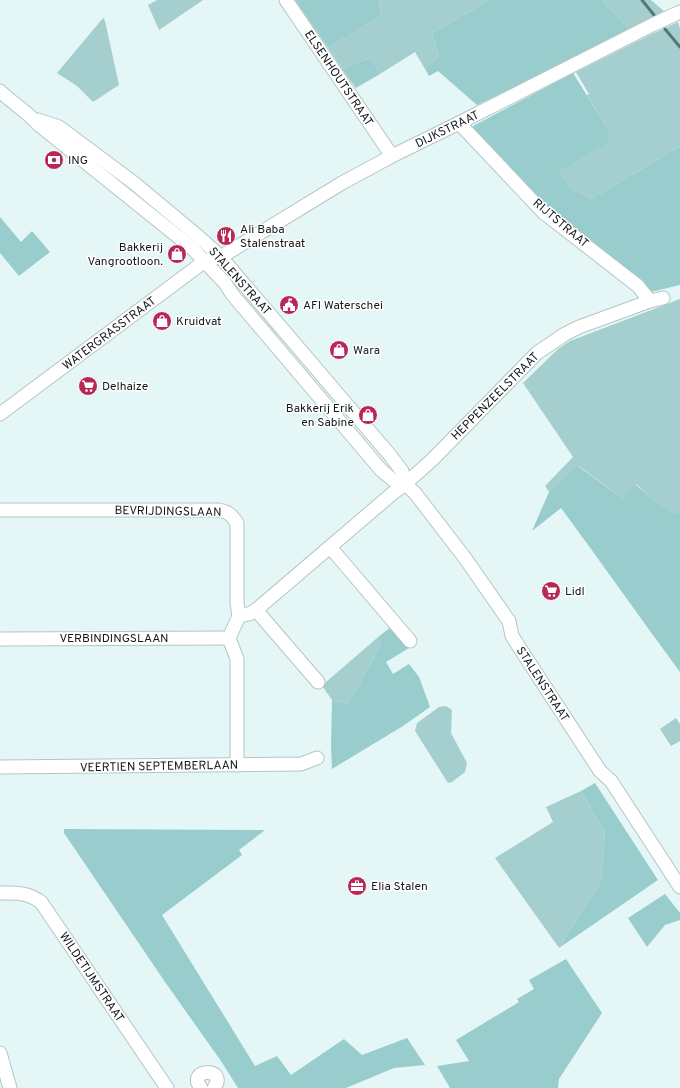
<svg xmlns="http://www.w3.org/2000/svg" width="680" height="1088" font-family="Overpass,sans-serif">
  <rect width="100%" height="100%" fill="#e5f6f6"/>
  <g fill="#a4cfce">
    <path d="M157,0H203L159,30L148,5Z"/>
    <path d="M379,0H490L432,33L439,56L425,69L415,52L380,74L371,57L342,69L328,48L381,16Z"/>
    <path d="M602,0H651L664,11L630,30L602,1Z"/>
    <path d="M103,18L105,21L119,85L93,102L77,86L57,73Z"/>
    <path d="M678,22L680,29V146L591,199L571,188L557,172L600,148L607,128L587,95L589,94L576,72L652,34Z"/>
    <path d="M680,299V512L673,517L636,484L623,499L579,466L549,492L545,486L573,457L523,383L558,349L570,341Z"/>
    <path d="M377,638L381,644L361,681L347,704L332,700L323,687L326,682Z"/>
    <path d="M446,706L452,710L451,733L467,763L465,772L452,782L448,783L415,731L417,723L439,707Z"/>
    <path d="M676,718L680,724V741L671,746L660,729Z"/>
    <path d="M581,791L605,832L601,881L559,948L495,858L553,822L546,807Z"/>
  </g>
  <g fill="#99cdcd">
    <path d="M295,0H379L381,16L328,48Z"/>
    <path d="M490,0H602V1L630,30L534,78L477,105L438,71L429,76L425,69L439,56L432,33Z"/>
    <path d="M371,57L380,74L356,88L342,69Z"/>
    <path d="M573,73L607,128L609,141L600,148L558,172L571,188L591,199L680,146V285L651,292L549,209L530,188L479,139L474,132L473,126Z"/>
    <path d="M0,217L21,242L32,231L50,252L19,276L0,253Z"/>
    <path d="M578,466L623,499L635,484L673,516L680,512V672C640,618 601,562 561,508L532,531L549,492Z"/>
    <path d="M392,626L409,648L386,662L393,674L409,664L419,677L430,707L403,726L332,769L331,746L332,700L347,704L361,681L381,644L377,638Z"/>
    <path d="M595,783L658,880L559,948L601,881L605,832L581,791Z"/>
    <path d="M64,829L265,830L239,850L242,855L162,915L255,1066L277,1056L291,1075L344,1039L362,1055L407,1038L425,1065L394,1068L346,1088H238L221,1061L165,982L64,833Z"/>
    <path d="M665,894L680,913V920L665,925L647,947L628,918Z"/>
    <path d="M566,959L602,1013L559,1079L558,1088H450L437,1066L469,1061L456,1040L519,1002L517,999L534,989L529,980Z"/>
  </g>
  <g fill="none" stroke-linecap="round" stroke-linejoin="round">
    <g stroke="#537878" stroke-width="3">
      <path d="M642,0L654,15"/>
      <path d="M665,29L680,47"/>
    </g>
    <g stroke="#b5c5c4" stroke-width="15">
      <g id="minor">
        <path d="M286,0L392,156"/>
        <path d="M0,91C12,103 28,112 39,125L192,248L225,283L232,294L381,470L393,480L405,484L415,493L465,558L506,617L509,621L512,636L523,653L600,771L611,781L680,887"/>
        <path d="M38,120L59,127L134,183L200,238L220,256L389,454L402,471L405,484"/>
        <path d="M459,123L543,212L638,286L650,301"/>
        <path d="M0,414L205,261L220,256L229,252L342,183L392,156L459,123L652,25L680,12"/>
        <path d="M0,510H217C227,511 231,514 237,523V603L239,616"/>
        <path d="M330,547L410,641"/>
        <path d="M256,610L318,682"/>
        <path d="M0,639L229,638"/>
        <path d="M237,765V659L229,638L239,616L249,614L256,610L393,493L405,484L432,460L537,353L565,334L579,327L650,301L663,298"/>
        <path d="M0,767L301,764L317,758"/>
        <path d="M0,893C17,893 27,892 41,902L167,1088"/>
        <path d="M0,1053L10,1088"/>
        <path d="M201,1088C185,1068 229,1067 214,1088"/>
      </g>
    </g>
    <use href="#minor" stroke="#fff" stroke-width="13"/>
  </g>
  <defs>
    <g id="bank-disc" transform="scale(1)"><circle r="9.5" fill="#b72857" stroke="#fff"/><path d="M-6-4H6V4H-6ZM0-2.3a2.3 2.3 0 1 0 0 4.6a2.3 2.3 0 1 0 0-4.6Z" fill="#fff"/></g>
    <g id="restaurant-disc" transform="scale(1)"><circle r="9.5" fill="#b72857" stroke="#fff"/><path d="M-5-6h1v4h1v-4h1v4h1v-4h1v5L-1.5 .5V6h-2V.5L-5-1ZM5-6V6H3V1.5H1.5Q1.5-4 5-6Z" fill="#fff"/></g>
    <g id="shop-disc" transform="scale(1)"><circle r="9.5" fill="#b72857" stroke="#fff"/><path d="M-5-2.5h2.3a2.7 3.5 0 0 1 5.4 0H5L5.5 6h-11ZM-1.5-2.5h3a1.5 2.3 0 0 0-3 0Z" fill="#fff"/></g>
    <g id="civic-disc" transform="scale(1)"><circle r="9.5" fill="#b72857" stroke="#fff"/><path d="M-.6-6.5H3V-4.5H.6V-3L4-1V1h2V6H-6V1h2V-1L-.6-3ZM-1.2 2.5V6h2.4V2.5Z" fill="#fff"/></g>
    <g id="supermarket-disc" transform="scale(1)"><circle r="9.5" fill="#b72857" stroke="#fff"/><path d="M-6-5.5h2.5l.6 2H6L4.5 2H-2.5L-4.4-4H-6ZM-1.5 3.2a1.3 1.3 0 1 0 .1 0ZM3 3.2a1.3 1.3 0 1 0 .1 0Z" fill="#fff"/></g>
    <g id="office-disc" transform="scale(1)"><circle r="9.5" fill="#b72857" stroke="#fff"/><path d="M-6-3h4V-5.5h4V-3h4V5H-6ZM-1-4.5V-3h2v-1.5ZM-6 0V1H6V0Z" fill="#fff"/></g>
  </defs>
  <g fill-rule="evenodd">
    <use href="#bank-disc" x="54" y="160"/>
    <use href="#restaurant-disc" x="226" y="236"/>
    <use href="#shop-disc" x="177" y="254"/>
    <use href="#civic-disc" x="289" y="305"/>
    <use href="#shop-disc" x="162" y="321"/>
    <use href="#shop-disc" x="339" y="350"/>
    <use href="#supermarket-disc" x="88" y="386"/>
    <use href="#shop-disc" x="368" y="415"/>
    <use href="#supermarket-disc" x="551" y="591"/>
    <use href="#office-disc" x="357" y="886"/>
  </g>
  <g text-anchor="middle" stroke-width="3" stroke-linejoin="round" paint-order="stroke">
    <g font-size="12" fill="#131919" stroke="#fff">
      <text transform="translate(339 78) rotate(56)" y="4">ELSENHOUTSTRAAT</text>
      <text transform="translate(447 129) rotate(-26)" y="4">DIJKSTRAAT</text>
      <text transform="translate(561 223) rotate(40)" y="4">RIJTSTRAAT</text>
      <text transform="translate(240 281) rotate(48)" y="4">STALENSTRAAT</text>
      <text transform="translate(109 333) rotate(-37)" y="4">WATERGRASSTRAAT</text>
      <text transform="translate(495 396) rotate(-45)" y="4">HEPPENZEELSTRAAT</text>
      <text transform="translate(168 511) rotate(1)" y="4">BEVRIJDINGSLAAN</text>
      <text x="114" y="642">VERBINDINGSLAAN</text>
      <text transform="translate(543 684) rotate(57)" y="4">STALENSTRAAT</text>
      <text transform="translate(159 766) rotate(-1)" y="4">VEERTIEN SEPTEMBERLAAN</text>
      <text transform="translate(92 977) rotate(56)" y="4">WILDETIJMSTRAAT</text>
    </g>
    <g font-size="12" fill="#131919" stroke="#fff" text-anchor="start">
      <text x="68" y="164">ING</text>
      <text x="240" y="233">Ali Baba<tspan x="240" dy="14">Stalenstraat</tspan></text>
      <text x="163" y="251" text-anchor="end">Bakkerij<tspan x="163" dy="14">Vangrootloon.</tspan></text>
      <text x="303" y="309">AFI Waterschei</text>
      <text x="176" y="325">Kruidvat</text>
      <text x="353" y="354">Wara</text>
      <text x="102" y="390">Delhaize</text>
      <text x="354" y="412" text-anchor="end">Bakkerij Erik<tspan x="354" dy="14">en Sabine</tspan></text>
      <text x="565" y="595">Lidl</text>
      <text x="371" y="890">Elia Stalen</text>
    </g>
  </g>
</svg>
